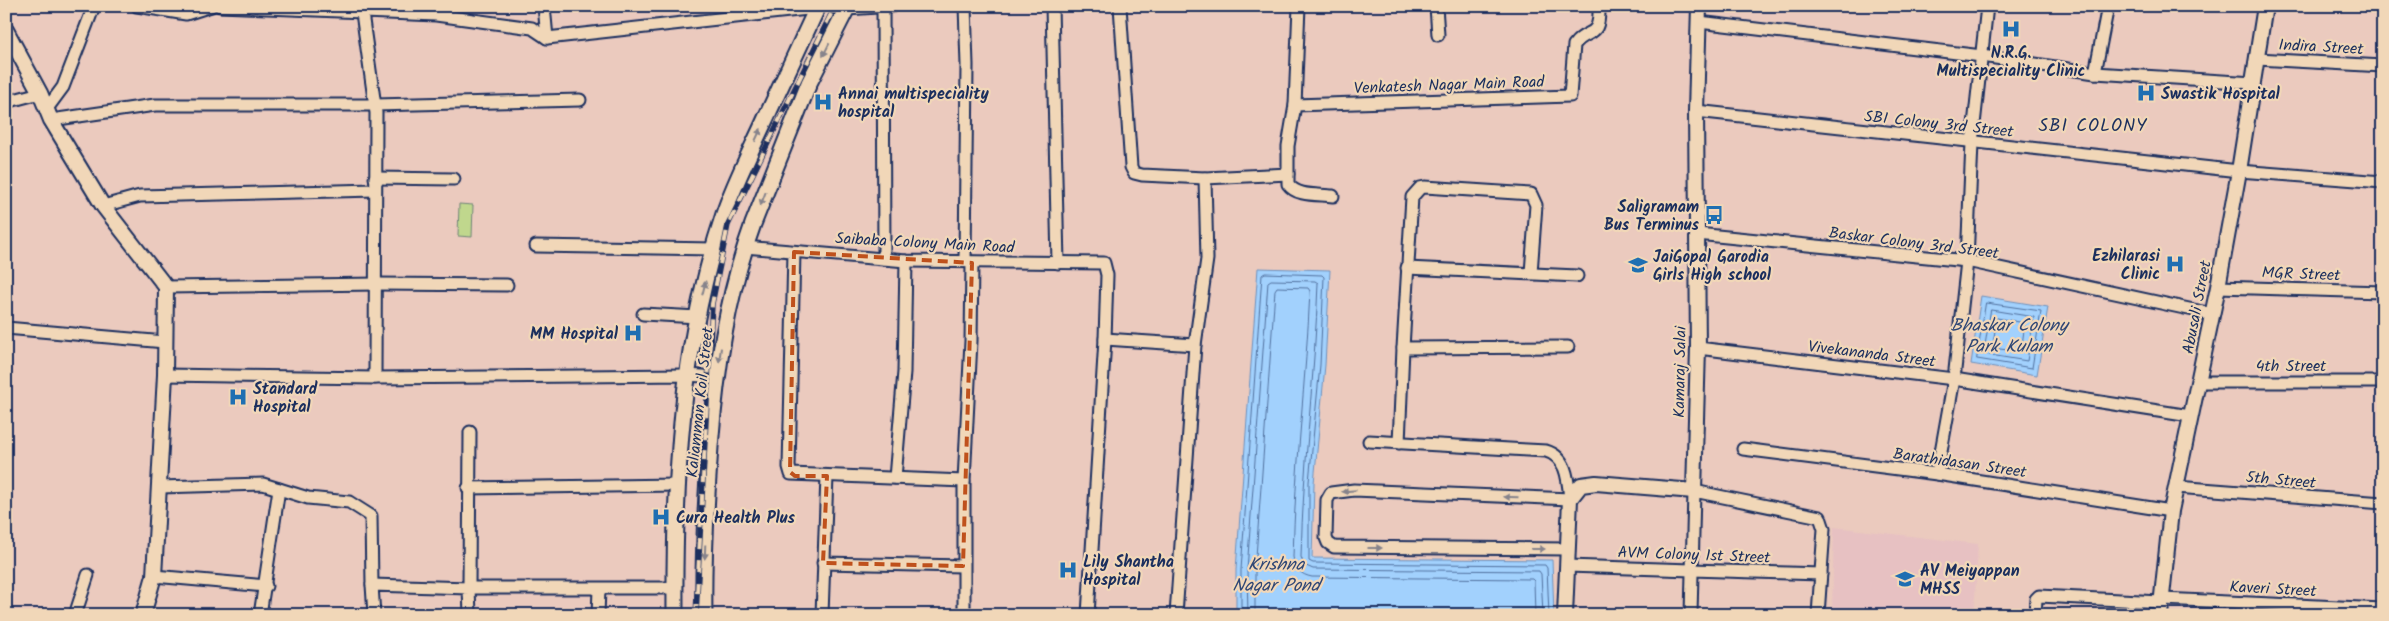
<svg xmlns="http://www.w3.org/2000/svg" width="2389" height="621" font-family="Kalam,sans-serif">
  <rect width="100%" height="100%" fill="#ebcabe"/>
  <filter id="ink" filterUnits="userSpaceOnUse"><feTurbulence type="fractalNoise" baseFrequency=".02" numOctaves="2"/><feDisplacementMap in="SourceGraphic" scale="10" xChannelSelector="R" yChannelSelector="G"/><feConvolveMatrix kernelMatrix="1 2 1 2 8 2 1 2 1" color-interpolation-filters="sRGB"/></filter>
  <g filter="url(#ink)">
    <path fill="#e7c1c2" d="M1834,527L1978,544L1974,615H1832Z"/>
    <path fill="#c0d78d" stroke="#6e8376" d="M459,204L473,205L472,237L458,236Z"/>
    <g fill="#a2d1fd" stroke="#6c90bd">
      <path d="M1258,268L1330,270L1325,365L1314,483L1312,558L1552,560L1554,615H1236V570Z"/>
      <path d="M1981,296L2048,307L2037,375L1971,364Z"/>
    </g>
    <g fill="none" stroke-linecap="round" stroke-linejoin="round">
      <g stroke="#51709e" stroke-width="1">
        <path d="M1986,303L2041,311L2032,368L1977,359Z"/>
        <path d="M1991,310L2034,317L2027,361L1984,354Z"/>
        <path d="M1997,318L2025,323L2021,352L1993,348Z"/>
        <path d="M1241,615V570L1262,275L1265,273L1322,275L1324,277L1320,365L1309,482V561L1313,563L1545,565L1547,568L1549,615"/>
        <path d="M1248,615L1247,570L1268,282L1271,280L1315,281L1318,283C1315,375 1303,465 1301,557L1304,565L1313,569L1539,571L1541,574L1543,615"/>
        <path d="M1255,615V571L1275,290L1277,287L1308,288L1310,291C1306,380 1295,468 1293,557C1295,569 1301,575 1312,577L1532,579L1534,581L1535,615"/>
      </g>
      <g stroke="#1b2f5e" stroke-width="15">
        <g id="minor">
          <path d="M137,6L186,14L211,6"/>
          <path d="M220,6L436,15L532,28L547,38L817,8"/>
          <path d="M544,6L547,38"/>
          <path d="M965,6L967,65L965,261"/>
          <path d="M1052,6L1058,263"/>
          <path d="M1120,6L1131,167L1134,173L1142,175L1205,178L1288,174"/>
          <path d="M1299,6L1295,105L1288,146V184C1297,197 1318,194 1333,196"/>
          <path d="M1436,6L1438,35"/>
          <path d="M883,7L884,259"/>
          <path d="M847,9L893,6"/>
          <path d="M362,13L376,113L375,378"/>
          <path d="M1699,22L1982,56L2095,73L2254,83"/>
          <path d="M2257,59L2383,66"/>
          <path d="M2095,73L2108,6"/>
          <path d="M6,102L40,93"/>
          <path d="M1295,105L1570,96L1574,45C1588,26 1600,42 1599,6"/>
          <path d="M46,110L63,87L94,6"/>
          <path d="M1696,111L2239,171L2383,182"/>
          <path d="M51,120L155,105H375L580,100"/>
          <path d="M375,178L454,179"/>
          <path d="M103,206L140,196L375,190"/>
          <path d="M1697,234L1967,261L2212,314"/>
          <path d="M536,246L714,249"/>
          <path d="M745,247L906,261L1104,263L1107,275L1105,339L1088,615"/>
          <path d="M794,252L789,467L791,474L964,481"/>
          <path d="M1407,268L1577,276"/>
          <path d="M166,287L377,284L507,285"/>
          <path d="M2218,287L2383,292"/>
          <path d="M643,314L698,317"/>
          <path d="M6,328L165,342"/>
          <path d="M1105,339L1195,345"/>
          <path d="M1403,348L1568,347"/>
          <path d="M1698,348L1954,379L2190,416"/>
          <path d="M165,375L375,378L687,375L717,377"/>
          <path d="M2198,382H2383"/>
          <path d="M470,432L469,588H675"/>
          <path d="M1369,441L1546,451C1567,457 1568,480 1570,499L1354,490L1331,493L1327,500L1326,538L1328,543L1334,547L1568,549"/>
          <path d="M1399,443L1403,348L1412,197L1420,188L1425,187L1531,194L1536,205L1531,273"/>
          <path d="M1743,449L1937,474L2171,511"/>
          <path d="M1937,474L1954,379L1967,261L1972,143L1987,6"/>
          <path d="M895,478L904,372L906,261"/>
          <path d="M160,487L263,484L308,498L349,502L371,516L372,585"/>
          <path d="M2176,487L2383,503"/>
          <path d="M468,488L678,485"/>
          <path d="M823,563L963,566"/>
          <path d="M1567,566L1821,574"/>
          <path d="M154,576L266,586"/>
          <path d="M2162,599L2383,609"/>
          <path d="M75,615L88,575"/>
          <path d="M260,615L279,489"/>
          <path d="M374,615L372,585L469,588L470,615"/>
          <path d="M598,615L599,589"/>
          <path d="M822,615L827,476"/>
          <path d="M964,615V481L971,341L972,263"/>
          <path d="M1176,615L1195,345L1207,259L1205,178"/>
          <path d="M1691,615L1694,491L1820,517L1824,529L1818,615"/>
          <path d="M2035,615L2036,599L2039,596L2161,602"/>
        </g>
      </g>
      <g stroke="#1b2f5e" stroke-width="18">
        <g id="tertiary">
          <path d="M6,30L40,93L51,120L103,206L166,287L165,375L154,576L143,615"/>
          <path d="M1565,615L1570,499L1581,485L1596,483L1694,491L1698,348L1696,111L1699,6"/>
          <path d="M2160,615L2171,511L2218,287L2239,171L2265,6"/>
        </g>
      </g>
      <g stroke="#1b2f5e" stroke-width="19">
        <g id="secondary">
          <path d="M675,615C674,480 681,342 724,214C735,181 751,151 765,120C783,82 800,44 818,6"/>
          <path d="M704,615C703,559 706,503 710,447C716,371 727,296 753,224L809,83L848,6"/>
        </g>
      </g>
      <use href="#minor" stroke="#f1d7b8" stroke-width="11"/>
      <use href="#tertiary" stroke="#f1d7b8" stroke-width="14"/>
      <use href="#secondary" stroke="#f1d7b8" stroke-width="15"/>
      <g stroke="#1b2f5e" stroke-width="5.5">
        <path id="rail" d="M696,615L712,304L728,225L835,6"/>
      </g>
      <use href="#rail" stroke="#f1d7b8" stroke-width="4" stroke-dasharray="11" stroke-linecap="butt"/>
    </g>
    <defs><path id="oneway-solid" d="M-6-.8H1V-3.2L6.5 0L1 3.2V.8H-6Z" transform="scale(1.25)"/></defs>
    <g fill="#86838b">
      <use href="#oneway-solid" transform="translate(826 50) rotate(117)"/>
      <use href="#oneway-solid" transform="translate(758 135) rotate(-65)"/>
      <use href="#oneway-solid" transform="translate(763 199) rotate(111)"/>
      <use href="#oneway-solid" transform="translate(704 288) rotate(-76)"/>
      <use href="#oneway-solid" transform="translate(720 355) rotate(98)"/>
      <use href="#oneway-solid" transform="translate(1349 491) rotate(175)"/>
      <use href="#oneway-solid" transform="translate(1511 497) rotate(-178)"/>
      <use href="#oneway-solid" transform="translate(1375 548)"/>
      <use href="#oneway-solid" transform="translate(1538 549)"/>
      <use href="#oneway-solid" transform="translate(705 552) rotate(92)"/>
    </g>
  </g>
  <path fill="none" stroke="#bf511c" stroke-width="4" stroke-dasharray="10 6" stroke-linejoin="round" d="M794,252L972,263L963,566L823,563L827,476H795L790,472Z"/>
  <defs>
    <g id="hospital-bare" transform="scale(1.5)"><path d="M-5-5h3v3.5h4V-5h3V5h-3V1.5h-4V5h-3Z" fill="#1f6fb2" stroke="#f1d7b8" stroke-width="2.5" paint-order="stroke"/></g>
    <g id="bus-bare" transform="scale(1.5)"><path d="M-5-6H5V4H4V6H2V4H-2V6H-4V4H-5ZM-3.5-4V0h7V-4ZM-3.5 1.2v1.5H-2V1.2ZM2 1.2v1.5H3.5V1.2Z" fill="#1f6fb2" stroke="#f1d7b8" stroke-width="2.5" paint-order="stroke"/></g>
    <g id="school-bare" transform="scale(1.5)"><path d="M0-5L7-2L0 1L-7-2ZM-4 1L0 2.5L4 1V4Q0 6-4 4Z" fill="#1f6fb2" stroke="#f1d7b8" stroke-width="2.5" paint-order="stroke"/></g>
  </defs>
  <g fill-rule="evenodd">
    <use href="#hospital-bare" x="2011" y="29"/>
    <use href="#hospital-bare" x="2146" y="93"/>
    <use href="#hospital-bare" x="823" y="102"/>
    <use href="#bus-bare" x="1714" y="215"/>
    <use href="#hospital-bare" x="2175" y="264"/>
    <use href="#school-bare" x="1638" y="265"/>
    <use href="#hospital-bare" x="633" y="333"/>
    <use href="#hospital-bare" x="238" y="397"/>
    <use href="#hospital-bare" x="661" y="517"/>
    <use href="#hospital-bare" x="1068" y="570"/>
    <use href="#school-bare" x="1905" y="579"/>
  </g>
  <g text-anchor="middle" stroke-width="4.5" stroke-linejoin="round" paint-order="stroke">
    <g font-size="16" fill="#1b2f5e" stroke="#f1d7b8">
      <text transform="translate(2321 46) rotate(3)" y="6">Indira Street</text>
      <text transform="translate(1449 84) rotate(-2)" y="6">Venkatesh Nagar Main Road</text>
      <text transform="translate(1939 123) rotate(6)" y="6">SBI Colony 3rd Street</text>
      <text transform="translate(925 242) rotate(3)" y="6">Saibaba Colony Main Road</text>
      <text transform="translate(1914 242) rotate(7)" y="6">Baskar Colony 3rd Street</text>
      <text transform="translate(2301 273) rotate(2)" y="6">MGR Street</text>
      <text transform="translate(2196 307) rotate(-79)" y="6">Abusali Street</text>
      <text transform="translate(1872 353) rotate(7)" y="6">Vivekananda Street</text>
      <text x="2291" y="371">4th Street</text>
      <text transform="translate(1679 372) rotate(-89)" y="6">Kamaraj Salai</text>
      <text transform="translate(699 402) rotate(-84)" y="6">Kaliamman Koil Street</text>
      <text transform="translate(1960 462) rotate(8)" y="6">Barathidasan Street</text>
      <text transform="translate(2281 479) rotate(5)" y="6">5th Street</text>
      <text transform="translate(1694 554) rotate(2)" y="6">AVM Colony 1st Street</text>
      <text transform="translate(2273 588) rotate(3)" y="6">Kaveri Street</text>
    </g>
    <g font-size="16" font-weight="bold" fill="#1b2f5e" stroke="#f1d7b8" text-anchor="start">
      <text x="2011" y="58" text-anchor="middle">N.R.G.<tspan x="2011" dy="18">Multispeciality Clinic</tspan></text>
      <text x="838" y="99">Annai multispeciality<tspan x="838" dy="18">hospital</tspan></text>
      <text x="2161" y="99">Swastik Hospital</text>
      <text x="1699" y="212" text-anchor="end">Saligramam<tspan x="1699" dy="18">Bus Terminus</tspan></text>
      <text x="2160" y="261" text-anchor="end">Ezhilarasi<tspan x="2160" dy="18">Clinic</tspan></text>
      <text x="1653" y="262">JaiGopal Garodia<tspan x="1653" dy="18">Girls High school</tspan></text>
      <text x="618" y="339" text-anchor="end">MM Hospital</text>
      <text x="253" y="394">Standard<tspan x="253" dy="18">Hospital</tspan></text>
      <text x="676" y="523">Cura Health Plus</text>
      <text x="1083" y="567">Lily Shantha<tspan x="1083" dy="18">Hospital</tspan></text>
      <text x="1920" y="576">AV Meiyappan<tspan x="1920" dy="18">MHSS</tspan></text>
    </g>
    <g font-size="18" letter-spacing="1" fill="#1b2f5e" stroke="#f1d7b8">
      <text x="2093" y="131">SBI COLONY</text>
    </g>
    <g font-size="18" font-style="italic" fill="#2f4776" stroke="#f1d7b8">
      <text x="2009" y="331">Bhaskar Colony<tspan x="2009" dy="21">Park Kulam</tspan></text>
      <text x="1276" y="570">Krishna<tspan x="1276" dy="21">Nagar Pond</tspan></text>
    </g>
  </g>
  <rect width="2389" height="621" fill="none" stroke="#f1d7b8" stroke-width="25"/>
  <rect x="12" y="12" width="2364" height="596" fill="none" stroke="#1b2f5e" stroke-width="2" filter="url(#ink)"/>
</svg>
